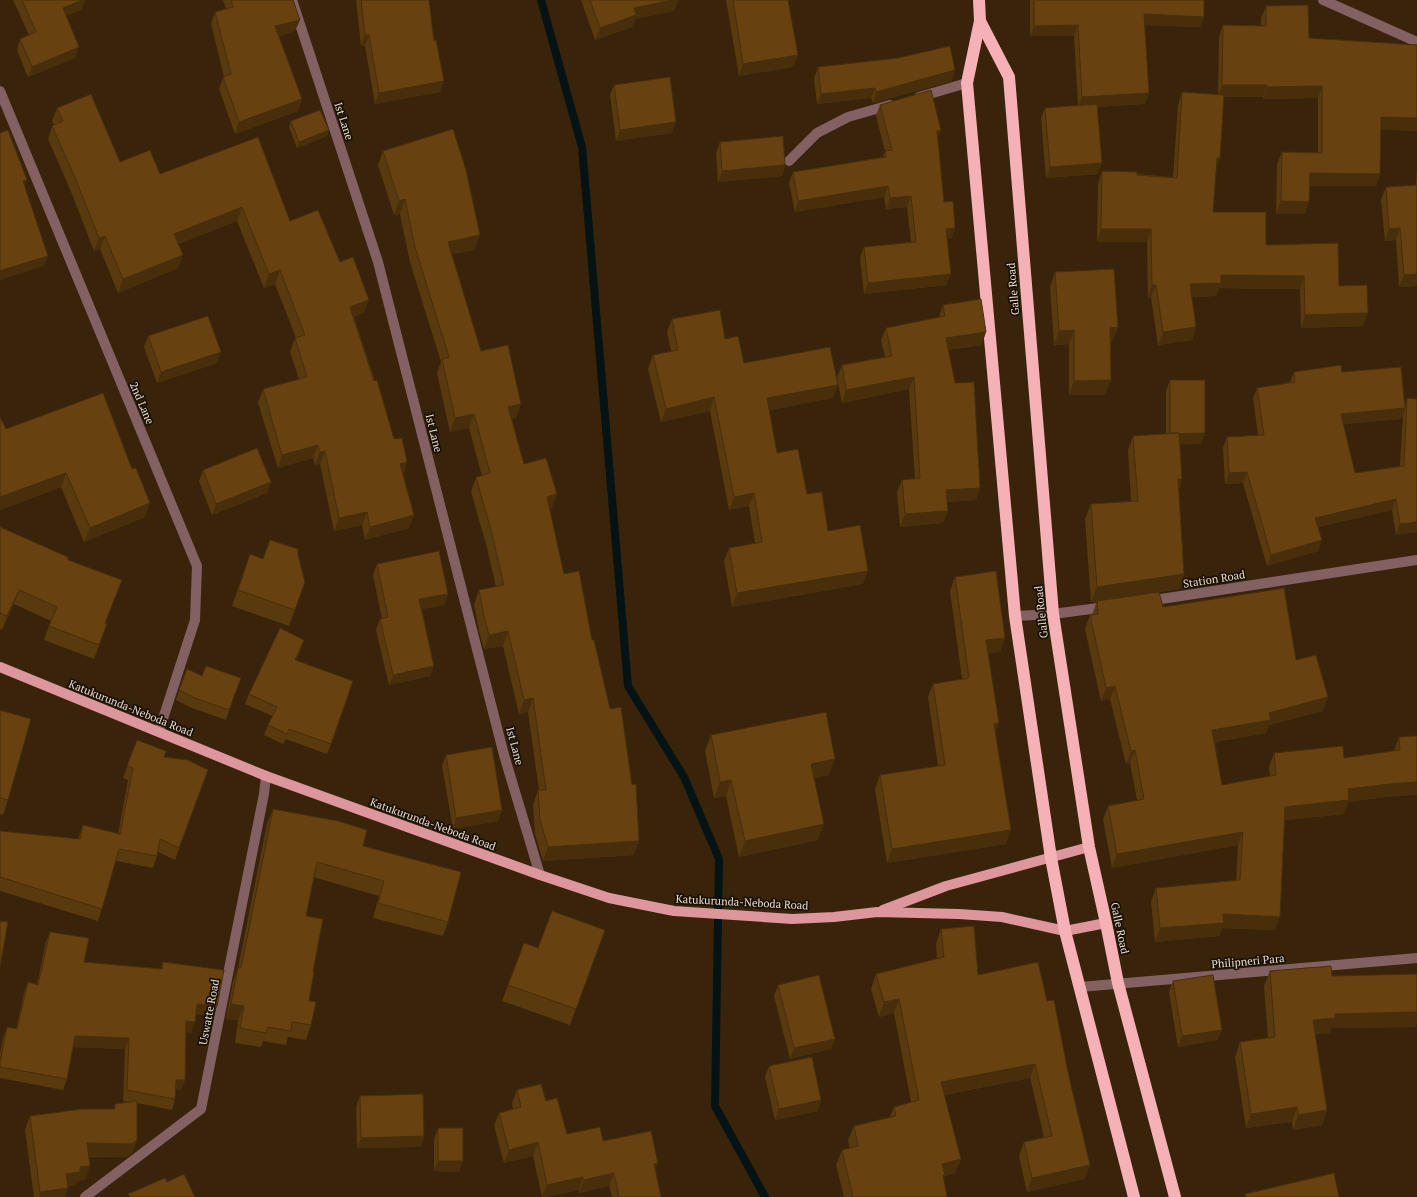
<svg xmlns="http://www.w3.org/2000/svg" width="1417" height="1197" font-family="'PT Serif',serif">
  <rect width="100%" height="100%" fill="#39240b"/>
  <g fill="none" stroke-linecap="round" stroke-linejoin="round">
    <path stroke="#051314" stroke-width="8" d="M541,0L582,147L628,686L684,777L719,859L715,1106L765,1197"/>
    <g stroke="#836062" stroke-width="10">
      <path d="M292,0L378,262L504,755L540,875"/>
      <path d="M1323,0L1417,42"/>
      <path d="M0,91L197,566L195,620L159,731"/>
      <path d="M919,97L967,83"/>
      <path d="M789,161L817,133L848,117L890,105"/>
      <path d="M1148,601L1417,560"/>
      <path d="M1015,616L1053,614L1106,607"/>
      <path d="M1080,987L1417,958"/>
      <path d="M85,1197L201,1109L264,794L266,776"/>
    </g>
    <g stroke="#dd969b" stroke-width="10">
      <path d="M0,667L266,776L540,875L609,898L674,911L792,919L834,917L877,912L959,914L1002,917L1065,931L1106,923"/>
      <path d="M883,910L946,886L1089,847"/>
    </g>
    <g stroke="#f6b1b6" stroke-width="12">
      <path d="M979,0L980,21L967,83L1015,616L1051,858L1065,931L1134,1197"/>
      <path d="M980,21L1009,77L1053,614L1089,847L1106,923L1118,983L1175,1197"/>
    </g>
  </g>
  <g fill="#59390e" fill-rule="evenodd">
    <path d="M13,0H85L81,10L66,16L79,47L75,58L28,77L17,50L20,39L29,35Z"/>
    <path d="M223,0H293L295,31L279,36L302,99L298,111L235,134L219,89L223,77H224L211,23L215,12L226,9Z"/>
    <path d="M356,0H429L440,92L375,104L365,46H361Z"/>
    <path d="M581,0H678L674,11L635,19L632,27L595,40Z"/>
    <path d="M726,0H788L798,55L793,67L739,76Z"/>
    <path d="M1030,0H1204V17L1200,27L1145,25V104L1097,107L1098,174L1046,178L1041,118L1045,108L1078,105L1074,36H1030Z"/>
    <path d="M1266,6L1309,38L1417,45V131L1380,129V174L1376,186H1310L1305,214H1276L1277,164L1282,152L1318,153V98L1263,99V97H1224L1220,158L1216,167L1213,212L1266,245L1339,286L1363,326L1301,328L1300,289L1219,288L1216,296L1192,297L1196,327L1192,340L1158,345L1151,297L1148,298L1147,242H1097L1098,184L1102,171L1173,177L1178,105L1182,92L1218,95L1219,37L1223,25L1261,26V18Z"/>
    <path d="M898,58L952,81L873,103L871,98L817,104L814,78L818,67Z"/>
    <path d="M614,85L672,133L616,141L610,95Z"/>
    <path d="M880,105L941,130L938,138L944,202L955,228L951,239H947V285L864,294L860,258L864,247L911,242L907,207L886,209L884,197L795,212L789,183L793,172L883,157L885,151L876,116Z"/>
    <path d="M57,108L120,162L160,174L290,221L340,262L364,313L354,317L394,439L407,462L403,474L409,528L365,540L362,525L334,531L320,464L315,465L313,458L278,468L258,403L263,389L299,379L290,352L295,338H296L275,284L264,288L237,221L178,244V268L118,293L100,249L94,251L72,194L48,139L52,126L54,125L52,121Z"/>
    <path d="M291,121L329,130L327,136L297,148L289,127Z"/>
    <path d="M720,142L785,165L782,176L718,182L716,153Z"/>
    <path d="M383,151L474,250L452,254L481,351L521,404L516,418L512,419L524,464L557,494L551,509H549L564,574L634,855L543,861L535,834L533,805L538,790H539L528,712L519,714L503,646L484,649L479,631L474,604L479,590L496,587L486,544L471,492L476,477L482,476L469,428L450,432L437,373L441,362L410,262L400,214L394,215L378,165Z"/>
    <path d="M1417,168V286L1399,287L1396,240L1385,241L1381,200L1386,187L1416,185Z"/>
    <path d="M1055,272L1118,327L1112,342H1110L1105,395H1069V344L1054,345L1050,287Z"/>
    <path d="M943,305L982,345L948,350L955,383L980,488L976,500L947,502L943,523L900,527L897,492L902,480L915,479L909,389L842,403L837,378L842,365L885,357L881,340L886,328L939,317Z"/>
    <path d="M672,319L725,339L744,363L833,398L769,410L777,453L807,494L828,531L863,584L732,607L724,561L729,548L755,543L749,506L729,510L710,411L661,422L648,369L653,355L671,351L667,332Z"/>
    <path d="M148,336L217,363L157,383L144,347Z"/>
    <path d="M1294,372H1342L1405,405L1407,398L1417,399V532L1396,535L1392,510L1318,527L1322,540L1318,551L1267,566L1243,483L1225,484L1223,448L1227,437L1258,435L1253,398L1257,388L1290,382ZM1403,413L1400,466L1355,473L1343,424L1401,419Z"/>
    <path d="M1170,380L1201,444H1180L1182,479L1179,490L1184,574L1179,589L1091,602L1085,519L1091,504L1131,501L1128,450L1133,436L1166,434V391Z"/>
    <path d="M0,417L6,429L145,517L84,542L61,487L0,510Z"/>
    <path d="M203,470L271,482L267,493L212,515L199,481Z"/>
    <path d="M0,527L68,560L105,623L102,638L94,659L44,640L51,621L14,604L2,630L0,629Z"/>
    <path d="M270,540L295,610L289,626L232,606L250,554L263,559Z"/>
    <path d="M377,564L448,594L444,605L422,609L434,666L430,676L389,685L376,630L380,619H382L373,575Z"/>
    <path d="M955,577L1005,638L1000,652L988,653L1006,844L887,863L875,789L880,775L938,766L928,697L933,684L962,679L950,591Z"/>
    <path d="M1097,601L1163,607L1296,660L1323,711L1269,725L1266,733L1215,742L1222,785L1270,776L1269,767L1274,753L1344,758L1394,751L1399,737L1417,736L1385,797L1348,802L1344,814L1285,820L1275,930L1222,928L1219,936L1155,942L1151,901L1156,888L1236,880L1238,845L1112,868L1103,819L1108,806L1137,800L1130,763L1126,764L1110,699L1101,701L1085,629L1090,615H1092Z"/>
    <path d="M301,650L296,661L331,744L327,754L286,739L283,744L264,735L268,725L272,716L245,704L249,694Z"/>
    <path d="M187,669L202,676L241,678L226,720L192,708L176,700Z"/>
    <path d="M0,710L8,800L3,815L0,814Z"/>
    <path d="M711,735L829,775L814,778L818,840L739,857L726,796L714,798L705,751Z"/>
    <path d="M137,740L164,757L208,770L175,860L158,852L157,856L153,868L116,861L102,909L98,921L0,891V831L78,839L83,825L118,834L128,780L123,778Z"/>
    <path d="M446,755L502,810L498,821L453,829L442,766Z"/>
    <path d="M273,809L363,846L448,922L443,936L373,918L379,896L313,877L306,916L313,971L309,1001L311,1025L306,1040L288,1037L286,1045L263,1041L261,1047L235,1043L238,1020L226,1019L233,982L238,968L267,824Z"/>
    <path d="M941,929L978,975L1047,1001L1069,1077L1090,1165L1084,1179L1027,1192L1019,1156L1024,1142L1044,1137L1030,1078L944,1095L961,1159L955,1173L945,1176L944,1178L947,1197H844L836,1165L842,1150L850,1148L848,1140L854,1126L890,1117L894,1107L911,1102L894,1013L879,1017L871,989L876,974L937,959L936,944Z"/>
    <path d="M605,930L570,1025L502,1001L524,943L538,948Z"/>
    <path d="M50,932L84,962L161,969L163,962L213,1017L196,1014L195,1022L191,1033L186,1032L185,1080L181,1090H176L175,1099L172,1110L137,1103V1140L132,1153L127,1157H89L85,1180L77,1181L75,1185L68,1186L65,1197H34L25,1130L30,1116L114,1109L115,1104L129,1102L123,1101L125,1049L73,1047L67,1079L63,1090L0,1078V1054L3,1038L7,1027L16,1029L24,993L28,982L37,984L46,942Z"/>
    <path d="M1270,971L1332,976L1416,1027L1331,1028L1330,1033L1315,1034L1327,1110L1322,1125L1293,1130L1292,1122L1246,1128L1235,1057L1240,1042L1268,1038L1264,986Z"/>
    <path d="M1173,981L1218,1040L1178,1047L1169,992Z"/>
    <path d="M778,985L835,1039L831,1049L790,1059L774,996Z"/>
    <path d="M769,1066L818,1111L775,1120L765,1077Z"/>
    <path d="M517,1090L546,1101L567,1134L603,1141L658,1163L655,1170L661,1197H612L609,1186L579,1193V1190L546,1197H542L533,1156L504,1163L494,1126L499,1113L513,1109L512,1103Z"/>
    <path d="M360,1096L424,1136L421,1147L357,1148L356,1107Z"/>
    <path d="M438,1128L463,1161L459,1172L434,1171V1139Z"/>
  </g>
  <g fill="#482e0b">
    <path d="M82,0H85L81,10L59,19L63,8Z"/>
    <path d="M673,0H678L674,11L635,19L632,27L595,40L600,28L634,8Z"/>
    <path d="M1144,14L1204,17L1200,27L1140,25Z"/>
    <path d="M300,20L295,31L271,38L275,26Z"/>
    <path d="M1078,25L1074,36H1030L1034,26Z"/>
    <path d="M365,35H369L365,46H361Z"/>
    <path d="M79,47L75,58L28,77L32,67Z"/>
    <path d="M798,55L793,67L739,76L743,64Z"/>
    <path d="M955,70L952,81L873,103L876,92Z"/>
    <path d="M444,81L440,92L375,104L379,93Z"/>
    <path d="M1222,85H1267L1263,97H1218Z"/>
    <path d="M1322,86L1318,98L1263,99L1267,87Z"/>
    <path d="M875,88L871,98L817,104L821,94Z"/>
    <path d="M1149,93L1145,104L1078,108L1082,97Z"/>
    <path d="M302,99L298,111L235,134L239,122Z"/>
    <path d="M1381,117L1417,118V131L1376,129Z"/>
    <path d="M676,122L672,133L616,141L620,130Z"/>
    <path d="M329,130L327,136L297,148L299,142Z"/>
    <path d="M941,130L937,141V131Z"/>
    <path d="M1217,158H1220L1215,171Z"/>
    <path d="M1102,163L1098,174L1046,178L1050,167Z"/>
    <path d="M785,165L782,176L718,182L722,171Z"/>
    <path d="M1310,173L1380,174L1376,186H1305Z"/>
    <path d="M27,180L23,190V181Z"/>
    <path d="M888,186L884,197L795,212L798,201Z"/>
    <path d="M911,196L907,207L886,209L890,198Z"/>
    <path d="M405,199L400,214L394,215L399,201Z"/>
    <path d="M1281,201L1309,202L1305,214H1276Z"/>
    <path d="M242,207L237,221L169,247L174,234Z"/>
    <path d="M955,228L951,239H942L946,229Z"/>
    <path d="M1400,228L1396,240L1385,241L1389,229Z"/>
    <path d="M1101,229H1151L1147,242H1097Z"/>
    <path d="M480,235L474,250L442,256L448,242Z"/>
    <path d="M105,236L100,249L94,251L99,238Z"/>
    <path d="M183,255L178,268L118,293L123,279Z"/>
    <path d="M48,256L44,266L0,280V271Z"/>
    <path d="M280,270L275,284L264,288L269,274Z"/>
    <path d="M951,274L947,285L864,294L868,283Z"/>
    <path d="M1417,274V286L1399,287L1404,275Z"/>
    <path d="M1221,275L1304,276L1300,289L1219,288L1216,296L1186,297L1190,284Z"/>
    <path d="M1152,285H1156L1151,297L1148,298Z"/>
    <path d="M369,300L364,313L346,320L350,307Z"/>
    <path d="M1368,313L1363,326L1301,328L1305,315Z"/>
    <path d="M1118,327L1112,342H1105L1110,328Z"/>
    <path d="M1196,327L1192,340L1158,345L1163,332Z"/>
    <path d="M1074,330L1069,344L1054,345L1059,331Z"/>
    <path d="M986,332L982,345L941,351L946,338Z"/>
    <path d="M221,352L217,363L157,383L161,372Z"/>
    <path d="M914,377L909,389L842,403L846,390Z"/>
    <path d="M1111,380L1105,395H1069L1074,381Z"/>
    <path d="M838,385L833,398L762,412L767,398Z"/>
    <path d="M714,397L710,411L661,422L666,409Z"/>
    <path d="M521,404L516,418L503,421L508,407Z"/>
    <path d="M1405,408L1401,419L1337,425L1341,414Z"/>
    <path d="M474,414L469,428L450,432L455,418Z"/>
    <path d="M1205,433L1201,444L1166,445L1170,434Z"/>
    <path d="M318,445L313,458L278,468L282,455Z"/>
    <path d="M325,451L320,464L315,465L320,452Z"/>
    <path d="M407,462L402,475L400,464Z"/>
    <path d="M1247,472L1243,483L1225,484L1229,473Z"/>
    <path d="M66,473L61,487L0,510V497Z"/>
    <path d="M1178,479H1182L1177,493Z"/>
    <path d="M271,482L267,493L212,515L216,504Z"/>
    <path d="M980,488L976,500L942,502L946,490Z"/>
    <path d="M754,493L749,506L729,510L734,497Z"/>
    <path d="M557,494L551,509L541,512L547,497Z"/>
    <path d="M1396,499L1392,510L1311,529L1315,518Z"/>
    <path d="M150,503L145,517L84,542L90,528Z"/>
    <path d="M948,511L943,523L900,527L905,514Z"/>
    <path d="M367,512L362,525L334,531L339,518Z"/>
    <path d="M414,515L409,528L365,540L370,527Z"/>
    <path d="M1417,522V532L1396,535L1400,524Z"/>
    <path d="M1322,540L1318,551L1267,566L1271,555Z"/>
    <path d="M868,571L863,584L732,607L737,593Z"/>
    <path d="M1184,574L1179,589L1091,602L1097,587Z"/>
    <path d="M19,590L14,604L2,630L7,616Z"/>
    <path d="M448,594L444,605L416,610L419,599Z"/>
    <path d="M508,631L503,646L484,649L489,635Z"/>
    <path d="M1005,638L1000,652L981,654L986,640Z"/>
    <path d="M304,640L301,650L291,670L295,660Z"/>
    <path d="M434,666L430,676L389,685L393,675Z"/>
    <path d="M1115,686L1110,699L1101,701L1106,688Z"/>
    <path d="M1328,697L1323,711L1269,725L1266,733L1207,743L1212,730L1269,713Z"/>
    <path d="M533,698L528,712L519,714L524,700Z"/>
    <path d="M999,723L994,737V724Z"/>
    <path d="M1135,750L1130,763L1126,764L1131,751Z"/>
    <path d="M835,759L829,775L805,780L811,764Z"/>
    <path d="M731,780L726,796L714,798L720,782Z"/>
    <path d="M1417,782V795L1385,797L1348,802L1344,814L1280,821L1285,807L1348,789L1390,784Z"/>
    <path d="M502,810L498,821L453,829L456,818Z"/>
    <path d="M824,824L818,840L739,857L745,841Z"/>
    <path d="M1011,830L1006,844L887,863L892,849Z"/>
    <path d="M1243,832L1238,845L1112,868L1117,854Z"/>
    <path d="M639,841L634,855L543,861L548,847Z"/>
    <path d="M1223,914L1280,917L1275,930L1222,928L1219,936L1155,942L1160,928Z"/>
    <path d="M899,999L894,1013L879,1017L884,1002Z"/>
    <path d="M197,1004L217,1006L213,1017L193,1014Z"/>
    <path d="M231,1004L244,1006L238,1020L226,1019Z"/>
    <path d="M1417,1012V1024L1416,1027L1331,1028L1330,1033L1308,1035L1313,1020L1335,1014Z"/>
    <path d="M186,1021L195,1022L191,1033L182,1031Z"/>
    <path d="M1222,1030L1218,1040L1178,1047L1182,1036Z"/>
    <path d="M75,1036L129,1038L125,1049L71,1047Z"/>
    <path d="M835,1039L831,1049L790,1059L794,1048Z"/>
    <path d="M1035,1064L1030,1078L935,1096L941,1082Z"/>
    <path d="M176,1080H185L181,1090H172Z"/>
    <path d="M821,1100L818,1111L775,1120L779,1109Z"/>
    <path d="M1297,1107L1292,1122L1246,1128L1251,1114Z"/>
    <path d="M1327,1110L1322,1125L1293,1130L1298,1115Z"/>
    <path d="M424,1136L421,1147L357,1148L361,1138Z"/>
    <path d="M137,1140L132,1153L127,1157L82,1156L87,1143Z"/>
    <path d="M538,1142L533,1156L504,1163L509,1150Z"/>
    <path d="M961,1159L955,1173L945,1176L940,1189L942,1164Z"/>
    <path d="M438,1161H463L459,1172L434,1171Z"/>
    <path d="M658,1163L653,1176L654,1164Z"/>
    <path d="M1090,1165L1084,1179L1027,1192L1032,1178Z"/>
    <path d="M90,1166L85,1180L77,1181L75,1185L61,1187L66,1174L80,1167Z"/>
    <path d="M614,1173L609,1186L579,1193L584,1180Z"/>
    <path d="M583,1177L579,1190L546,1197H542L547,1185Z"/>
    <path d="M68,1188L65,1197H39L40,1192Z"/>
  </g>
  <g fill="#674210" stroke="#482e0b">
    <path d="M22,0H82L63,8L79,47L32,67L20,39L36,32Z"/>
    <path d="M231,0H293L300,20L275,26L302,99L239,122L223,77L231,74L215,12L233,7Z"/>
    <path d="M361,0H429L434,41L436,40L444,81L379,93L369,35H365Z"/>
    <path d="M590,0H673L634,8L636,15L600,28Z"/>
    <path d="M733,0H788L798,55L743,64Z"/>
    <path d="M1034,0H1204V17L1144,14L1149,93L1082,97L1078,25L1034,26Z"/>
    <path d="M1308,5L1309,38L1417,45V118L1381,117L1380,174L1310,173L1309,202L1281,201L1282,152L1322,153V86L1267,87V85H1222L1223,25L1266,26V6Z"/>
    <path d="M950,46L955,70L876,92L875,88L821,94L818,67L898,58Z"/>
    <path d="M670,77L676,122L620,130L614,85Z"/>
    <path d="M931,90L941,130L937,131L944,202L953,201L955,228L946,229L951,274L868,283L864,247L916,242L911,196L890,198L888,186L798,201L793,172L886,157L885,151L892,150L880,105Z"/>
    <path d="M1182,92L1224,95L1220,158H1217L1213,212H1266V245L1338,243L1339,286L1367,285L1368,313L1305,315L1304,276L1221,275V283L1190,284L1196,327L1163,332L1156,285H1152L1151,229H1101L1102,171L1137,172V175L1177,178Z"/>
    <path d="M91,94L120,162L150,150L160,174L258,137L290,221L318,210L340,262L353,257L369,300L350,307L374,381L377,380L394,439L402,438L407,462L400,464L414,515L370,527L367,512L339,518L325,451L320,452L318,445L282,455L263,389L307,377L295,338L305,335L280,270L269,274L242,207L174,234L183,255L123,279L105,236L99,238L76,180L52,126L63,121L57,108Z"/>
    <path d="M1097,104L1102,163L1050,167L1045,108Z"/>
    <path d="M320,110L329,130L299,142L291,121Z"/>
    <path d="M453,129L466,170L480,235L448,242L481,351L508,345L521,404L508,407L524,464L546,458L557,494L547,497L564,574L579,571L592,640H594L610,709L621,707L632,785L636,784L639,841L548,847L540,820L538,790H546L533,698L524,700L508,631L489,635L484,616L479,590L504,585L491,530L476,477L490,473L474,414L455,418L442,359L449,357L415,247L405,199L399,201L383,151Z"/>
    <path d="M8,130L27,180L23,181L48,256L0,271V133Z"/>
    <path d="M783,136L785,165L722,171L720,142Z"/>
    <path d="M1417,185V274L1404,275L1400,228L1389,229L1386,187Z"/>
    <path d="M1114,269L1118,327L1110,328L1111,380L1074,381V330L1059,331L1055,272Z"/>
    <path d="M981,299L986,332L946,338L955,383L974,382L980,488L946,490L948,511L905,514L902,480L920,478L914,377L846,390L842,365L892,356L886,328L945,316L943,305Z"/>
    <path d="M720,310L725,339L738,336L744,363L830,347L838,385L767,398L777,453L798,449L807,494L822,492L828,531L860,525L868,571L737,593L729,548L762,542L754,493L734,497L714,397L666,409L653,355L678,350L672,319Z"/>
    <path d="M208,316L221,352L161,372L148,336Z"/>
    <path d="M1341,365L1342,372L1401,367L1405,408L1341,414L1355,473L1404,466L1407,398L1417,399V522L1400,524L1396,499L1315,518L1322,540L1271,555L1247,472L1229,473L1227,437L1264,435L1257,388L1295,382L1294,372Z"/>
    <path d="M1170,380H1205V433L1179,434V433H1170Z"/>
    <path d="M103,393L132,469L136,468L150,503L90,528L66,473L0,497V417L6,429Z"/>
    <path d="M1179,433L1182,479H1178L1184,574L1097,587L1091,504L1138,501L1133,436Z"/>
    <path d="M257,448L271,482L216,504L203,470Z"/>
    <path d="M0,527L68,557V560L122,580L105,623L107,624L99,645L49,626L57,607L19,590L7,616L0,613Z"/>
    <path d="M270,540L298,549V555L305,582L295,610L238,590L250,554L263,559Z"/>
    <path d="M439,551L448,594L419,599L434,666L393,675L380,619L388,617L377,564Z"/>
    <path d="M996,571L1005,638L986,640L999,723L994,724L1011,830L892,849L880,775L945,765L933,684L969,678L955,577Z"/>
    <path d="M1284,588L1296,660L1316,655L1328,697L1269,713L1271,720L1212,730L1222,785L1276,775L1274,753L1343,746L1344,758L1400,750L1399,737L1417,736V782L1390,784L1348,789L1349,800L1285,807L1280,917L1223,914L1224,923L1160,928L1156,888L1240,880L1243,832L1117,854L1108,806L1144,799L1135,750L1131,751L1115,686L1106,688L1090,615L1098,614L1097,601L1159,592L1163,607Z"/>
    <path d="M280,628L304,640L295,660L353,681L331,744L289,729L287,734L268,725L277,707L249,694Z"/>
    <path d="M206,666L241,678L229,710L195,698L179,690L187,669L202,676Z"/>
    <path d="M0,710L31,719L8,800L0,798Z"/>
    <path d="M826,712L835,759L811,764L824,824L745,841L731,780L720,782L711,735Z"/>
    <path d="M137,740L166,751L164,757L188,760L208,770L179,848L160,839L157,856L119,849L102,909L0,877V831L80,839L83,825L120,834L133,768L127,766Z"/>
    <path d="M492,747L502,810L456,818L446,755Z"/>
    <path d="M273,809L338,821L367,830L363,846L461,872L448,922L378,903L384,881L317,862L306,916L323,919L313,971L314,972L309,1001L316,1002L311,1025L292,1022L291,1031L268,1027L266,1033L240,1028L244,1006L231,1004L238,968H241Z"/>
    <path d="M552,911L605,930L576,1009L508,985L524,943L538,948Z"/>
    <path d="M0,921L8,922L0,967Z"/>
    <path d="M974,926L978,975L1038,962L1047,1001L1054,1000L1069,1077L1090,1165L1032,1178L1024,1142L1052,1136L1035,1064L941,1082L961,1159L942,1164L945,1175H943L947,1197H853L842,1150L858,1146L854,1126L896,1116L894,1107L919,1100L899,999L884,1002L876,974L944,957L941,929Z"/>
    <path d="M50,932L89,938L84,962L162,969L163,962L224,970L217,1006L197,1004L195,1022L186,1021L185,1080H176L175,1099L127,1090L129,1038L75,1036L67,1079L0,1067V1063L7,1027L17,1029L28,982L38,985Z"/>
    <path d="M1331,966L1332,976L1417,974V1012L1335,1014V1018L1313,1020L1327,1110L1298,1115L1297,1107L1251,1114L1240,1042L1275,1037L1270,971Z"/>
    <path d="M819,975L835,1039L794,1048L778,985Z"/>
    <path d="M1213,975L1222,1030L1182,1036L1173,981Z"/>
    <path d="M812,1057L821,1100L779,1109L769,1066Z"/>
    <path d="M541,1084L546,1101L557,1098L567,1134L600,1127L603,1141L651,1131L658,1163L654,1164L661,1197H619L614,1173L584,1180L583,1177L547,1185L538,1142L509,1150L499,1113L521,1107L517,1090Z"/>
    <path d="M423,1094L424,1136L361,1138L360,1096Z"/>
    <path d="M137,1101V1140L132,1144L87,1143L90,1166L80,1167V1172L66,1174L68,1188L40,1192L30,1116L82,1109H115V1104Z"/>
    <rect x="438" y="1128" width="25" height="33"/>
    <path d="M1334,1173L1339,1197H1246L1245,1194Z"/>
    <path d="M184,1174L195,1197H130L128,1194L165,1178L167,1182Z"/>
  </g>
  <g text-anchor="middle" stroke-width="3.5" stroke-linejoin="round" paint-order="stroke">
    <g font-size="11" fill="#e9dbcd" stroke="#191006">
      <text transform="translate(344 121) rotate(72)" y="4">Ist Lane</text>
      <text transform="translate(1013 289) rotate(-95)" y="4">Galle Road</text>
      <text transform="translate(142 403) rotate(67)" y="4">2nd Lane</text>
      <text transform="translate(434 433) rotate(76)" y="4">Ist Lane</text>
      <text transform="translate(1214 579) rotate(-9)" y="4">Station Road</text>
      <text transform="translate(1041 612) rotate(-96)" y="4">Galle Road</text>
      <text transform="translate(131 708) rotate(22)" y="4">Katukurunda-Neboda Road</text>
      <text transform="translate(515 746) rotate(75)" y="4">Ist Lane</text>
      <text transform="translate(433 824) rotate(20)" y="4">Katukurunda-Neboda Road</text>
      <text transform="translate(742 902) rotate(3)" y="4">Katukurunda-Neboda Road</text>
      <text transform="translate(1120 928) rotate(78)" y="4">Galle Road</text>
      <text transform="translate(1248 961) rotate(-5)" y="4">Philipneri Para</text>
      <text transform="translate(209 1012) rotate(-79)" y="4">Uswatte Road</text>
    </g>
  </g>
</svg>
